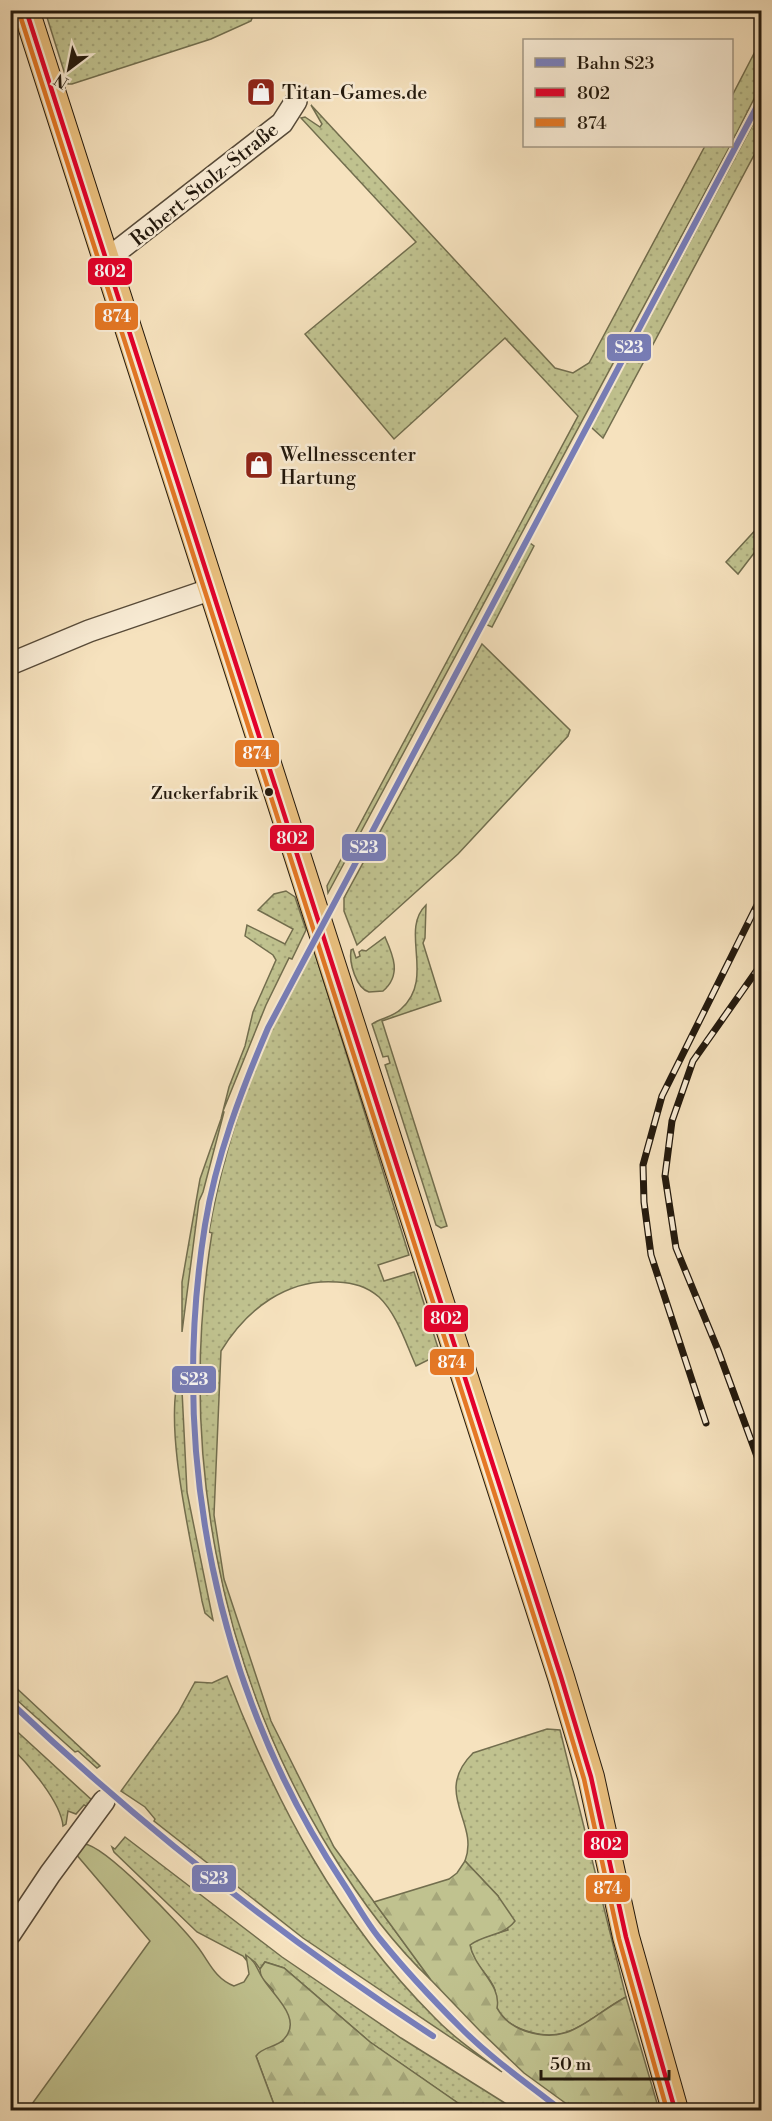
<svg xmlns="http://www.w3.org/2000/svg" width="772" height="2121" font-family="'Libre Bodoni',serif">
  <defs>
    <pattern id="grass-dots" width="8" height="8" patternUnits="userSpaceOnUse" patternTransform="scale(1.5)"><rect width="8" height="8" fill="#c0c28f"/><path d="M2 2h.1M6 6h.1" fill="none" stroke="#a5a67a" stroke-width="1.8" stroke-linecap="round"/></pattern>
    <pattern id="forest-firs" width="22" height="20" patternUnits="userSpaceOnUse" patternTransform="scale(1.5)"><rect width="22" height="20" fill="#c0c28f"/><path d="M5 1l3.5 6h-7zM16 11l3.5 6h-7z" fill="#a5a67a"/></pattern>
  </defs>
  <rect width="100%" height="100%" fill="#f6e2be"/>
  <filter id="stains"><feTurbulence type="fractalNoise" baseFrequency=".00333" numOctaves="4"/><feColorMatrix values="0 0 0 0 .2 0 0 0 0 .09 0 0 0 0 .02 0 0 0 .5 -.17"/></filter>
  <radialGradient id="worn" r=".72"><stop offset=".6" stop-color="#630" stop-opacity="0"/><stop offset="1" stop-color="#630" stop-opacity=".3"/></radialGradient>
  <g fill="url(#grass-dots)" stroke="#726e4e" stroke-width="1.5">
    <path d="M255,10L251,21L211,39L72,84H68L45,11Z"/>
    <path d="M761,40V85L732,142V96Z"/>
    <path d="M311,105L555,368L573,373L589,363L705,146H730L328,893L327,886L330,880L578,416L505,338L394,439L305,334L416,242L301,118L305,117L320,127L322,124Z"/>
    <path d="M761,109V142L603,438L591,427Z"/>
    <path d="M761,524V544L738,574L726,562Z"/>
    <path d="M530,543L534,546L492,627L485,624Z"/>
    <path d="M482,644L570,730L568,736L458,854L357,945L344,911V898Z"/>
    <path d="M286,891L295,897L306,930L292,959L289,958L266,1005L223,1111L224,1112L203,1192L199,1201L182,1332V1282L200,1179L221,1119L229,1087L245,1046L253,1012L276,960L273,955L245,936L247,925L285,944L293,929L258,910L274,894Z"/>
    <path d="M426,905L425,938L423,943L441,1001L382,1021L447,1226L441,1228L436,1225L385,1065L390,1063L388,1056L383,1057L372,1024C381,1018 393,1017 401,1009C436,978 399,931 426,905Z"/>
    <path d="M385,937C393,955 402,975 383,991L369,992C356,988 349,963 351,950L353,949L356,958L360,956L359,952L362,950L366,951Z"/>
    <path d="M314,950L409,1255L378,1265L384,1281L414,1272L440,1354L416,1366C406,1344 397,1314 379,1297C366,1286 354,1283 337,1282C287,1278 247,1309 221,1351L214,1515L224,1579L271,1721L334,1847L431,1980C391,1942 359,1898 331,1852C217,1668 178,1445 212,1233L209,1232C223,1151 249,1075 283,1001L288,999Z"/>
    <path d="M181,1370L187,1492L213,1620L205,1613L202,1601C192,1545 161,1419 181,1370Z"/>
    <path d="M227,1676C275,1802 338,1921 434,2017C454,2038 479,2055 502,2072L303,1938L154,1821L155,1819L145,1807L121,1791L178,1713L195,1682L212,1683Z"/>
    <path d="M10,1682L100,1766L97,1768L78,1751L75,1752L18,1701L11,1693Z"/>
    <path d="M10,1725L94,1802L88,1807L84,1805L76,1814L68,1811L66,1824L63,1826C61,1802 28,1764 11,1747Z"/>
    <path d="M547,1729L560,1730L626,1997C587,2018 568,2048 521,2029C511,2025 501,2019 497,2008C495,2002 496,1995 495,1990C489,1973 473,1966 470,1945L478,1939L508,1930L498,1896L465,1861C480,1822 432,1794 473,1753Z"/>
    <path d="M125,1837L282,1957L401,2038L516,2110H468L370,2042L284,1968L265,1962L260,1969L255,1962L246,1956L247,1961L243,1956L197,1932L114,1852L112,1847L115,1849Z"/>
  </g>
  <g fill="url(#forest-firs)" stroke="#726e4e" stroke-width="1.5">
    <path d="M465,1861L498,1896L515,1921C504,1936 485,1934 470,1945C474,1968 502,1985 497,2008C504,2020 512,2026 525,2031C571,2046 587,2018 626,1997L659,2110H575L524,2073L480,2031L431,1980L374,1902L449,1879L457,1873Z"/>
    <path d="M265,1962L284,1968L370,2042L468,2110H276L256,2056L260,2050L283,2041L273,1990L261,1977L260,1969Z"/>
  </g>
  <path fill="#c0c28f" stroke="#726e4e" stroke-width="1.5" d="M84,1844C105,1845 182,1926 197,1946C209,1961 214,1978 234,1986L244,1982L249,1974L246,1955C256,1962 256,1967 262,1977C271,1994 304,2018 284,2039C276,2048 263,2046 256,2056L276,2110H37L32,2104L150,1941L75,1853Z"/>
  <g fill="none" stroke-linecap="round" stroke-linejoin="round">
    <g stroke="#584b39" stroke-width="24">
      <g id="minor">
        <path d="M106,260L282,123L296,101"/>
        <path d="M10,664L89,631L212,589"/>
        <path d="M10,1934L50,1874L104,1801"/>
      </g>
    </g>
    <g stroke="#23190d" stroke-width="28">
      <path id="major" d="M26,10L561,1677L591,1777L626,1937L675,2110"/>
    </g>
    <use href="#minor" stroke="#f9ecd5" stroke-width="21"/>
    <use href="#major" stroke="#ebc17f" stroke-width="26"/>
    <g stroke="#23190d" stroke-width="7">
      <g id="rail">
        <path d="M762,963L693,1061L672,1121L665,1176L676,1248L718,1350L762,1470"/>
        <path d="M706,1423L651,1255L644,1202L643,1165L662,1096L762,895"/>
      </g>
    </g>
    <use href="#rail" stroke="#f9ecd5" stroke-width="4.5" stroke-dasharray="14" stroke-linecap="butt"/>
    <g stroke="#f9ecd5" stroke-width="9">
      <path id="bus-1" d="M26,10L561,1677L591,1777L626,1937L675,2110"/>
    </g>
    <g stroke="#f9ecd5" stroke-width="9">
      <path id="bus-2" d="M19,12L554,1679L584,1779L619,1939L667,2110"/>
    </g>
    <use href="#bus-1" stroke="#e4002b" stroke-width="4.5"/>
    <use href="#bus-2" stroke="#e57825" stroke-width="4.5"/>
    <g stroke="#f9ecd5" stroke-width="10">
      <g id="rail-1">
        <path d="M10,1702C142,1827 282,1937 433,2036"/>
        <path d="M561,2110C528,2084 492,2059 462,2029C434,2001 405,1970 380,1939C366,1922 355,1901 343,1883C215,1690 169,1453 205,1225C216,1157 241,1091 268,1028L762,97"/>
      </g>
    </g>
    <use href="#rail-1" stroke="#787fbc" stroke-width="6"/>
  </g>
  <defs>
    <g id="shop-square" transform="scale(1.5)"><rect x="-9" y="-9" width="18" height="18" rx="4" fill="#8f2418" stroke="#f9ecd5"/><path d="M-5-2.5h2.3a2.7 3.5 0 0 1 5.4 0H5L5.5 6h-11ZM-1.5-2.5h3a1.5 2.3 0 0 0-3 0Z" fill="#fff"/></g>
  </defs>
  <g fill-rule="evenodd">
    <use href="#shop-square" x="261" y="92"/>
    <use href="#shop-square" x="259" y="465"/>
  </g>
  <circle fill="#23190d" stroke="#f9ecd5" stroke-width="2" cx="269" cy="792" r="5"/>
  <g text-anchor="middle" stroke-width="5" stroke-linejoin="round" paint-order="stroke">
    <g font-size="18" fill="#23190d" stroke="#f9ecd5" text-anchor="end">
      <text x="258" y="799">Zuckerfabrik</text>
    </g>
    <g font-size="20" fill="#23190d" stroke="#f9ecd5" text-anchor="start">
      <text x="282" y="99">Titan-Games.de</text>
      <text x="280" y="461">Wellnesscenter<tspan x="280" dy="23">Hartung</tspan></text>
    </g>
    <g font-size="20" fill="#23190d" stroke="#f9ecd5">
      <text transform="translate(204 184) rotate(-39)" y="7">Robert-Stolz-Straße</text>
    </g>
  </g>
  <g stroke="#f9ecd5" stroke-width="2">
    <rect x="87" y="257" width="46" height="29" rx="6" fill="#e4002b"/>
    <rect x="94" y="302" width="45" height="29" rx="6" fill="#e57825"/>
    <rect x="606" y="333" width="46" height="29" rx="6" fill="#787fbc"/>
    <rect x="234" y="739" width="46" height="29" rx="6" fill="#e57825"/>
    <rect x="269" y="824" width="46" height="28" rx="6" fill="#e4002b"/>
    <rect x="341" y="833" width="46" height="29" rx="6" fill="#787fbc"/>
    <rect x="423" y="1304" width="46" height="29" rx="6" fill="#e4002b"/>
    <rect x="429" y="1348" width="46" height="28" rx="6" fill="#e57825"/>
    <rect x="171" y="1365" width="46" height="29" rx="6" fill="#787fbc"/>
    <rect x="583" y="1830" width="46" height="29" rx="6" fill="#e4002b"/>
    <rect x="191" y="1864" width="46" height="29" rx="6" fill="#787fbc"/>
    <rect x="585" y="1874" width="46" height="29" rx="6" fill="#e57825"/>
  </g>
  <g font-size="16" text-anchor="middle" font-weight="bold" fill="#fff">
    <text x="110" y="277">802</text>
    <text x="117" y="322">874</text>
    <text x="629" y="353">S23</text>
    <text x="257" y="759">874</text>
    <text x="292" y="844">802</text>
    <text x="364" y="853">S23</text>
    <text x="446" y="1324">802</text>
    <text x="452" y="1368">874</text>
    <text x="194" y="1385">S23</text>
    <text x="606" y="1850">802</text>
    <text x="214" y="1884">S23</text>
    <text x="608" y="1894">874</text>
  </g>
  <rect width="772" height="2121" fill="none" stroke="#f6e2be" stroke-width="36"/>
  <rect x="12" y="12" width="748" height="2097" fill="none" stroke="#23190d" stroke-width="3"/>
  <rect x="18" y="18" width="736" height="2085" fill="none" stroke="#23190d" stroke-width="1.5"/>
  <rect x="523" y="39" width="210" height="108" fill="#f9ecd5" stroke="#a39885" stroke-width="1.5"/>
  <rect x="535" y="58" width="30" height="9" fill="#787fbc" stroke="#a39885" stroke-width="1.5"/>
  <text x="577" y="69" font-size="18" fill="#23190d">Bahn S23</text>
  <rect x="535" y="88" width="30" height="9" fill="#e4002b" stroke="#a39885" stroke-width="1.5"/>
  <text x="577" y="99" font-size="18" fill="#23190d">802</text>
  <rect x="535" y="118" width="30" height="9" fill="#e57825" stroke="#a39885" stroke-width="1.5"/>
  <text x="577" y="129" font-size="18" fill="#23190d">874</text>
  <g transform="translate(69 69) rotate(212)" stroke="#f9ecd5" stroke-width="4.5" paint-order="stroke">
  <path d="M0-4.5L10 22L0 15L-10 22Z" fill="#23190d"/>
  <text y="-9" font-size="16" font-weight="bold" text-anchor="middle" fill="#23190d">N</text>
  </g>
  <path d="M541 2070v9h128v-9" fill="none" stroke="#23190d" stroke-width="3"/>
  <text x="550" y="2070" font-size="18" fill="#23190d" stroke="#f9ecd5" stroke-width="4.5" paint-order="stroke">50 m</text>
  <rect width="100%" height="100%" filter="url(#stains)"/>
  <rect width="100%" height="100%" fill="url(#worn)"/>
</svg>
